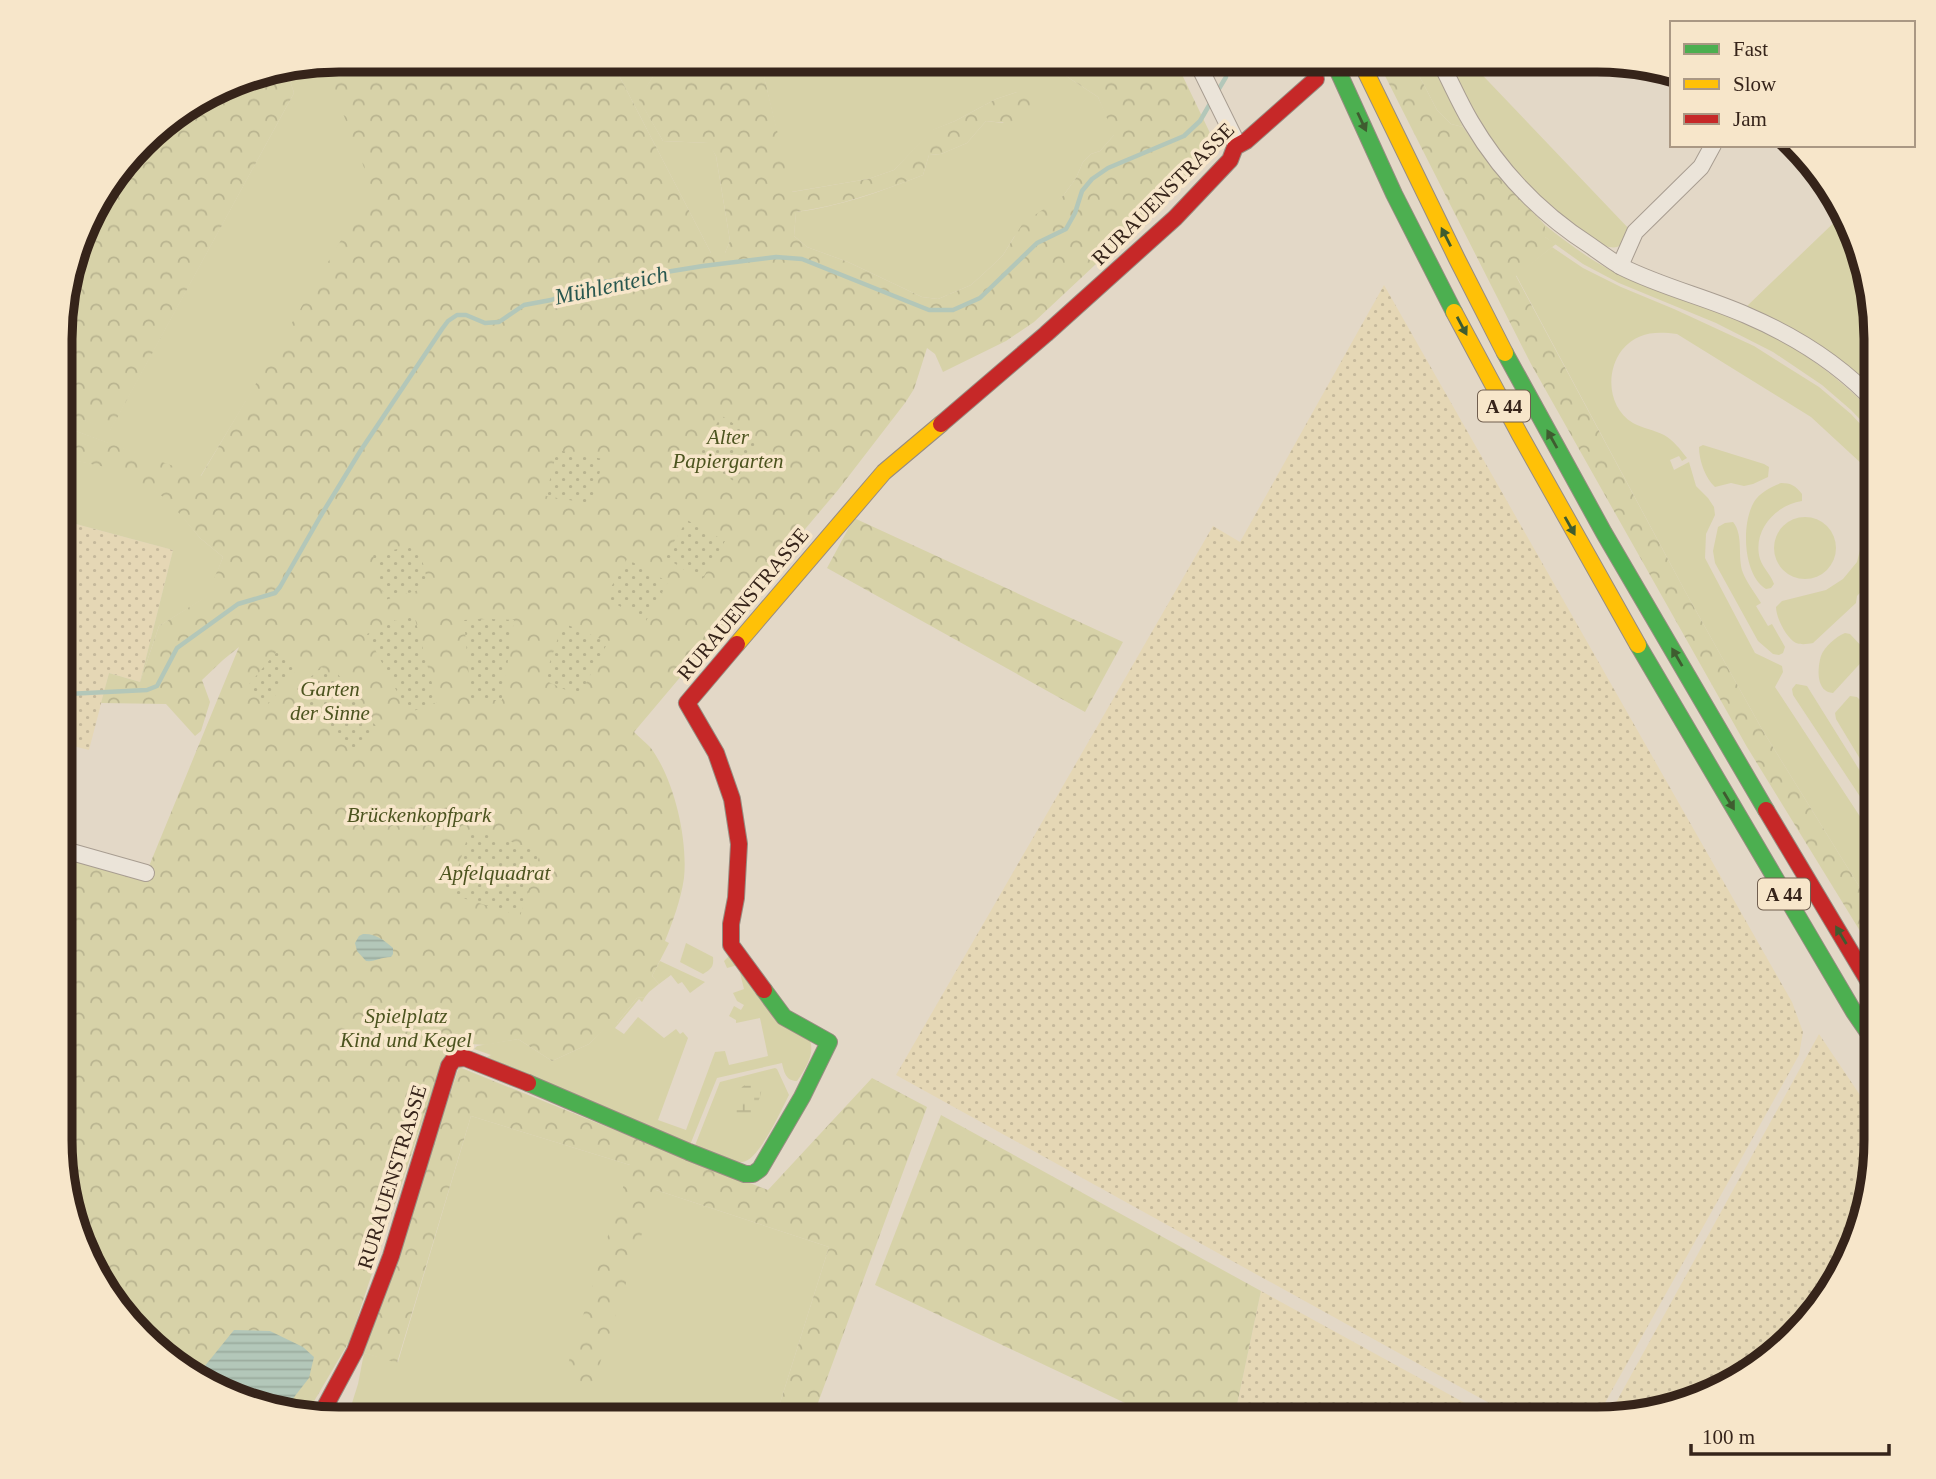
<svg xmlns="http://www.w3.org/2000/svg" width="1936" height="1479" font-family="Georgia,serif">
  <defs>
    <pattern id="farmland-dots" width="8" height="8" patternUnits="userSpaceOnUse" patternTransform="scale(1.75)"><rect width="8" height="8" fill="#e5d7b5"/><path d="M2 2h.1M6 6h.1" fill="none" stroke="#c5b89b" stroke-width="1.8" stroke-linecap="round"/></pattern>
    <pattern id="forest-crowns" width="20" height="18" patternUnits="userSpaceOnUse" patternTransform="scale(1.75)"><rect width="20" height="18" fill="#d7d2a8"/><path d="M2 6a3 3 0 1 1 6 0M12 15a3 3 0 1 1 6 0" fill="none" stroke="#b9b490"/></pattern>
    <pattern id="wetland-marsh" width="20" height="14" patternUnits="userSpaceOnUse" patternTransform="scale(1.75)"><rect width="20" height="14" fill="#d7d2a8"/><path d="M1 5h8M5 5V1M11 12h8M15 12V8" fill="none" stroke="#b9b490"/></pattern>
    <pattern id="garden-dots" width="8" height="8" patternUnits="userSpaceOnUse" patternTransform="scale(1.75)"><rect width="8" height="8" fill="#d7d2a8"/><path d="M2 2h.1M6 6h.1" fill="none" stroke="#b9b490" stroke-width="1.8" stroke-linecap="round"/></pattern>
    <pattern id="water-rules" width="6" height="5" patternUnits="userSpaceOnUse" patternTransform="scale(1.75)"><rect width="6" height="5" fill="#b3c7b9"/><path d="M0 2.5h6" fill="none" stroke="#9bab9e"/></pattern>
  </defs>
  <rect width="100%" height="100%" fill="#e3d8c7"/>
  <g fill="url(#farmland-dots)">
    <path d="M1384,285L1792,1002L1803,1032L1799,1055L1596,1419H1518L896,1075L1213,526L1240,542Z"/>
    <path d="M61,520L173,550L140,682L109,673L89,750L61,743Z"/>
    <path d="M1819,1034L1876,1119V1159L1855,1247L1807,1324L1720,1391L1608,1417Z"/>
    <path d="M1261,1291L1494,1419H1234Z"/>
  </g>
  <g fill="#d7d2a8">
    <path d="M611,60H661C656,75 646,85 640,101L663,141L709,143L716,156L730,241L725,253H711Z"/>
    <path d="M760,60H1062L1064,61L1066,76L1098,97L1115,134L1100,151L1091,154L1083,162L1076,178L1063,196L1014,237L1003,255L994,264L971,285L938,299L922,297L848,262L807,247L794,236L796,212C839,207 882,191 923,175L929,155L941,154L967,143L986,121L1003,123L1017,92L996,99L955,121L933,130L894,170L868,179L791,192Z"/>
    <path d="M1411,60H1431L1463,127L1451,124L1437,110Z"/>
    <path d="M1448,60H1468L1631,231C1627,237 1624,244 1617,247C1597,253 1539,198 1525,183C1511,168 1495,145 1483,127C1470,106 1459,82 1448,60Z"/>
    <path d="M324,62L375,188L200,477L62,426V411L110,430L294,93L286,68Z"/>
    <path d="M1845,212L1848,216L1876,338V395L1819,345L1780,322L1746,307Z"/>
    <path d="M1545,225C1573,248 1606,271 1640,284C1675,298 1712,308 1746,323C1795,345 1840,377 1876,416V436L1851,410L1822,385L1773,352L1716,323L1619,283L1583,264L1545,237Z"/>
    <path d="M1552,247L1583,268L1621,287L1674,309L1754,346L1819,387L1851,414L1876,441V477L1811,417L1677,334C1655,331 1637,332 1622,350C1605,372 1608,408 1633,423C1642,428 1654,430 1664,435C1674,441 1680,449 1687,458L1682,461L1679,456L1670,460L1674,470L1689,462L1696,486L1708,498L1714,507L1715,515L1706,534L1705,558L1755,653L1782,666L1783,672L1775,687L1861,818L1876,824V887L1862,891L1763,731L1685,591L1516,275Z"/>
    <path d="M1703,445L1764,464L1769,467L1768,477L1753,484L1744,486L1731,483L1715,487C1705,478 1699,460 1699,447Z"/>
    <path d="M62,458L115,468L168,499L200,538L223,557L208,596L159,626L140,682L173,550L61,520Z"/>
    <path d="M1781,483C1791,483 1796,486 1802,494V501C1775,505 1752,531 1760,559C1763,568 1771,575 1774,584L1771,588L1766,589C1743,575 1741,524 1754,502C1759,493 1771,487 1781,483Z"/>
    <circle cx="1805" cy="548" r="31"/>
    <path d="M1733,522C1744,535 1737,557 1743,573C1747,583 1755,593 1761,603L1756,606L1768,626L1772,624L1785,647L1783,653L1779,655L1773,654L1758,641L1715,563L1713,551L1718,527L1725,523Z"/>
    <path d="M1865,544L1876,556V576L1857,596L1856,603L1813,643C1807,644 1802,645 1796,643C1786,638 1776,617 1776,607L1782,601L1826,590L1843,579L1857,562L1861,546Z"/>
    <path d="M1845,633L1850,634L1866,651L1867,656L1833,693C1816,692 1817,669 1821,656C1824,647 1837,636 1845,633Z"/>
    <path d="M1796,684L1807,686L1865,779L1876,786V808L1871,807L1863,801L1793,695L1792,689Z"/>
    <path d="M1850,696L1857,697L1869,709L1867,717L1872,723L1876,721V777L1868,772L1836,719L1835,713Z"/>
    <path d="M686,943L713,957C714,967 711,969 703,974L680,962Z"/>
    <path d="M730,955C741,965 748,979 757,991C771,1010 788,1023 808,1036C817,1051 806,1068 797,1081C786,1081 784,1072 782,1063L717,1078L690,1145L487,1057L491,1055L474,1049L477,1046L518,1039L552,1061L589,1044L610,1022L617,1023L637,998L645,997L642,1002L639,999L615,1028L624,1034L638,1017L664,1038L676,1029L680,1034L683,1032L688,1038L658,1120L686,1130L715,1052L725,1051L729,1065L768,1056L760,1018L736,1023V1020L729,1016L734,1006L741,1010L744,1005L737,1001L733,993L744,989L738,965L727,968L724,961Z"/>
    <path d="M660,961L705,982L690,993L682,982L678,984L671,975L659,984L652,976Z"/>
    <path d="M775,1068L777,1069L789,1095C781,1110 759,1161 742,1162C730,1162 707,1151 694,1148L720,1082Z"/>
    <path d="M471,1116L630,1165L656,1190L829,1247L775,1419H347L358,1384L364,1353L398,1362Z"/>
  </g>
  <g fill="url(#forest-crowns)">
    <path d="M339,60H611L711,253H725L730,241L716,156L708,143L663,141L639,100C646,85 656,75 661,60H760L792,192L868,179L894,170L932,130L955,121L996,99L1017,92L1032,91L1038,98C1028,125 1011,124 986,121L967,143L941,154L929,155L923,175C882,191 839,206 796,212L794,236L807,247L848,262L922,297L938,299L971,285L994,264L1003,255L1023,223L1063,196L1076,178L1083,162L1091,154L1100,151L1114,135L1098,97L1066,76L1060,70L1064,61L1062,60H1175L1210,133L1212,148L1203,164L1034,322L1006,341L943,372L935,354L927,348L914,389L905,403L838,490L634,732C639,737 645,742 650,747C674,778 688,839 684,878C681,899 673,921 665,941L669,943L652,976L659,984L649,992L645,997L637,998L617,1023H610L589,1044L552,1061L518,1039L486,1045L455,1043L449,1048L437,1077L350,1340L306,1415L232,1398L155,1350L88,1264L60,1159L61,855L145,876L239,647L223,660L202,680L210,702L201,731L195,736L166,704L101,703L109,673L140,682L159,626L207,596L223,557L200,538L167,499L115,469L62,458V426L201,476L372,188L323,62Z"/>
    <path d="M1377,60H1411L1437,110L1451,124L1463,127L1495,172L1545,225V237L1556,244L1516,276L1685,591L1763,731L1862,891L1876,887V957L1747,747L1531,364Z"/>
    <path d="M286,68L294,93L110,431L62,411V302L97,200L155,129L249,74Z"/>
    <path d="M854,518L1123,642L1085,712L827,568Z"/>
    <path d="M459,1067L684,1158L768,1190L872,1078L927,1107L812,1419H775L829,1247L656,1190L591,1391L562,1383L630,1165L471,1116L397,1363L364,1353Z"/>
    <path d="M941,1115L1261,1291L1234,1419H1159L875,1285Z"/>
  </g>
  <path fill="url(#wetland-marsh)" d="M748,1083L762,1086C761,1099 754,1114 743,1120L729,1111L742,1087Z"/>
  <g fill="url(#garden-dots)">
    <path d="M722,416L762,442L737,483L694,457Z"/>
    <path d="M557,450L603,459L592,504L546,496Z"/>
    <path d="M687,520L725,541L701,581L665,557Z"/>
    <path d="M418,544L429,587L385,600L373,555Z"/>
    <path d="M627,559L668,582L646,621L605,598Z"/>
    <path d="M414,615L437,702L408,713L367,634L382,627V625L389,618L396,621Z"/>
    <path d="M489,619L514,620L502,700H471L464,620Z"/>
    <path d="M563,623L608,642L579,696L544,680Z"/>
    <path d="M277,651L298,669L268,704L247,687Z"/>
    <path d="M322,667L331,679L337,673L378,729L355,750L303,705L309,699L297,689Z"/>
    <path d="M470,829L541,851L520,916L450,894Z"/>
  </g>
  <g fill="url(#water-rules)">
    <path d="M363,934C375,933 384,940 393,948V954L391,957C381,957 375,962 366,961L357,951L355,943L359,936Z"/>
    <path d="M234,1330L270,1331L303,1347L314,1357L309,1378L284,1410L232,1398L202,1380L204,1367Z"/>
  </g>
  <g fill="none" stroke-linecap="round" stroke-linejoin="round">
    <g stroke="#b3c7b9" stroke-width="4.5">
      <path d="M1217,92L1226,77V60"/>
      <path d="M67,694L147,690L157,686L177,648L238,604L275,593L280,587L320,517L361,450L442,329L448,321L457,315H466L485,323L499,322L524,305L551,300L598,283L703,266L776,257L802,259L929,310H953L980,298L1037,243L1066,229L1075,213L1082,191L1092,179L1108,168L1184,136L1200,121L1211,102"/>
    </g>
    <g stroke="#a89d91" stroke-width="18">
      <g id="street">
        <path d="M1196,60L1235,139V147"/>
        <path d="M1439,60C1450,80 1459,102 1471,122C1501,173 1541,214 1591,246C1601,253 1611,261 1622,267C1662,287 1705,297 1746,315C1795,336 1840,364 1876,403"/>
        <path d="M1620,266L1635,232L1701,167L1713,145"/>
        <path d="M61,849L146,873"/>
      </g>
    </g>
    <g stroke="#978c81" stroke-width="18">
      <g id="fast">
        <path d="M1333,60L1394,194L1454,312"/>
        <path d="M1505,353L1604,533L1766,810"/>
        <path d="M1638,645L1854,1012L1876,1044"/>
        <path d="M528,1083L689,1152L745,1174H753L760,1169L802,1097L829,1042L784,1017L764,990"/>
      </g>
    </g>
    <g stroke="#978c81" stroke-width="18">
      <g id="slow">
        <path d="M1360,60L1457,259L1505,353"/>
        <path d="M1454,312L1520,435L1638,645"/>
        <path d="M737,644L884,472L941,424"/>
      </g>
    </g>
    <g stroke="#978c81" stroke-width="18">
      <g id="jam">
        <path d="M941,424L1046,334L1175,218L1230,160L1235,147L1246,141L1316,79"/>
        <path d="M737,644L687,703L716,753L732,799L739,844L736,898L731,924V945L764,990"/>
        <path d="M1766,810L1876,994"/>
        <path d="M319,1418L355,1351L391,1256L449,1066L454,1059L465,1058L528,1083"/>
      </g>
    </g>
    <use href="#street" stroke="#ebe4d9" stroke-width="16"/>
    <use href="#fast" stroke="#4caf50" stroke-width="16"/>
    <use href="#slow" stroke="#ffc107" stroke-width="16"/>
    <use href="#jam" stroke="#c62828" stroke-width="16"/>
  </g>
  <defs><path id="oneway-solid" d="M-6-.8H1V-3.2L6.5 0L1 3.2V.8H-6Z" transform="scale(1.75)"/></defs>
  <g fill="#3f5c30">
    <use href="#oneway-solid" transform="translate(1362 122) rotate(65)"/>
    <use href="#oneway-solid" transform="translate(1446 237) rotate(-117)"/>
    <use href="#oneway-solid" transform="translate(1462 326) rotate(62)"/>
    <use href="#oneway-solid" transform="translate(1552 439) rotate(-119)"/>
    <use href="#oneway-solid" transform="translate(1570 526) rotate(61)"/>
    <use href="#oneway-solid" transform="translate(1677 657) rotate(-120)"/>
    <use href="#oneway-solid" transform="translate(1729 801) rotate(59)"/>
    <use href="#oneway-solid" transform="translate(1841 935) rotate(-121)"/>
  </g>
  <g text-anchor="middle" stroke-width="7" stroke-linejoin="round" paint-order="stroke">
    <g fill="#f7e6ca" stroke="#705e4f" stroke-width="2">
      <rect x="1478" y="390.5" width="52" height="31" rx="5"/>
      <rect x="1758" y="878.5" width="52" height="31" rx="5"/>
    </g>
    <g font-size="19" font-weight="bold" fill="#36241a">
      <text x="1504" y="413">A 44</text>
      <text x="1784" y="901">A 44</text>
    </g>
    <g font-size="21" fill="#36241a" stroke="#f7e6ca">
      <text transform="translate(1163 194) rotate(-45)" y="7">RURAUENSTRASSE</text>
      <text transform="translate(743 604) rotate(-50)" y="7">RURAUENSTRASSE</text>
      <text transform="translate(392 1177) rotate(-73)" y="7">RURAUENSTRASSE</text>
    </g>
    <g font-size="21" font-style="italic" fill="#4c541f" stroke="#f7e6ca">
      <text x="728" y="444">Alter<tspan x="728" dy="24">Papiergarten</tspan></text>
      <text x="330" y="696">Garten<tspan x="330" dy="24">der Sinne</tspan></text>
      <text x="419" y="822">Brückenkopfpark</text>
      <text x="495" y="880">Apfelquadrat</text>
      <text x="406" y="1023">Spielplatz<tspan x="406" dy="24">Kind und Kegel</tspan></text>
    </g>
    <g font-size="23" font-style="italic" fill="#28574f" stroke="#f7e6ca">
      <text transform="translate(611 285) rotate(-12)" y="8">Mühlenteich</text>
    </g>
  </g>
  <path d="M0 0H1936V1479H0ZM339 72H1597A267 267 0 0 1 1864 339V1140A267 267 0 0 1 1597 1407H339A267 267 0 0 1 72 1140V339A267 267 0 0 1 339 72Z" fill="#f7e6ca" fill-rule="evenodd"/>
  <path fill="none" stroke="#36241a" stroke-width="9" d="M339 72H1597A267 267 0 0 1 1864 339V1140A267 267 0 0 1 1597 1407H339A267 267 0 0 1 72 1140V339A267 267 0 0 1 339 72Z"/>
  <rect x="1670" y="21" width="245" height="126" fill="#f7e6ca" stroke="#aa9884" stroke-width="2"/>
  <rect x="1684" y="44" width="35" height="10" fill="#4caf50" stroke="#aa9884" stroke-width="2"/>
  <text x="1733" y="56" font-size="21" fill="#36241a">Fast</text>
  <rect x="1684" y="79" width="35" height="10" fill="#ffc107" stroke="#aa9884" stroke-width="2"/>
  <text x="1733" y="91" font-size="21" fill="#36241a">Slow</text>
  <rect x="1684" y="114" width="35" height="10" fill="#c62828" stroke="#aa9884" stroke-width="2"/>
  <text x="1733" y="126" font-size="21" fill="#36241a">Jam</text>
  <path d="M1691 1444v10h198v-10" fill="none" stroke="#36241a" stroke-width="3.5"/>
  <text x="1702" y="1444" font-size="21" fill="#36241a" stroke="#f7e6ca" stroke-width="5" paint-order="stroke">100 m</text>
</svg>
